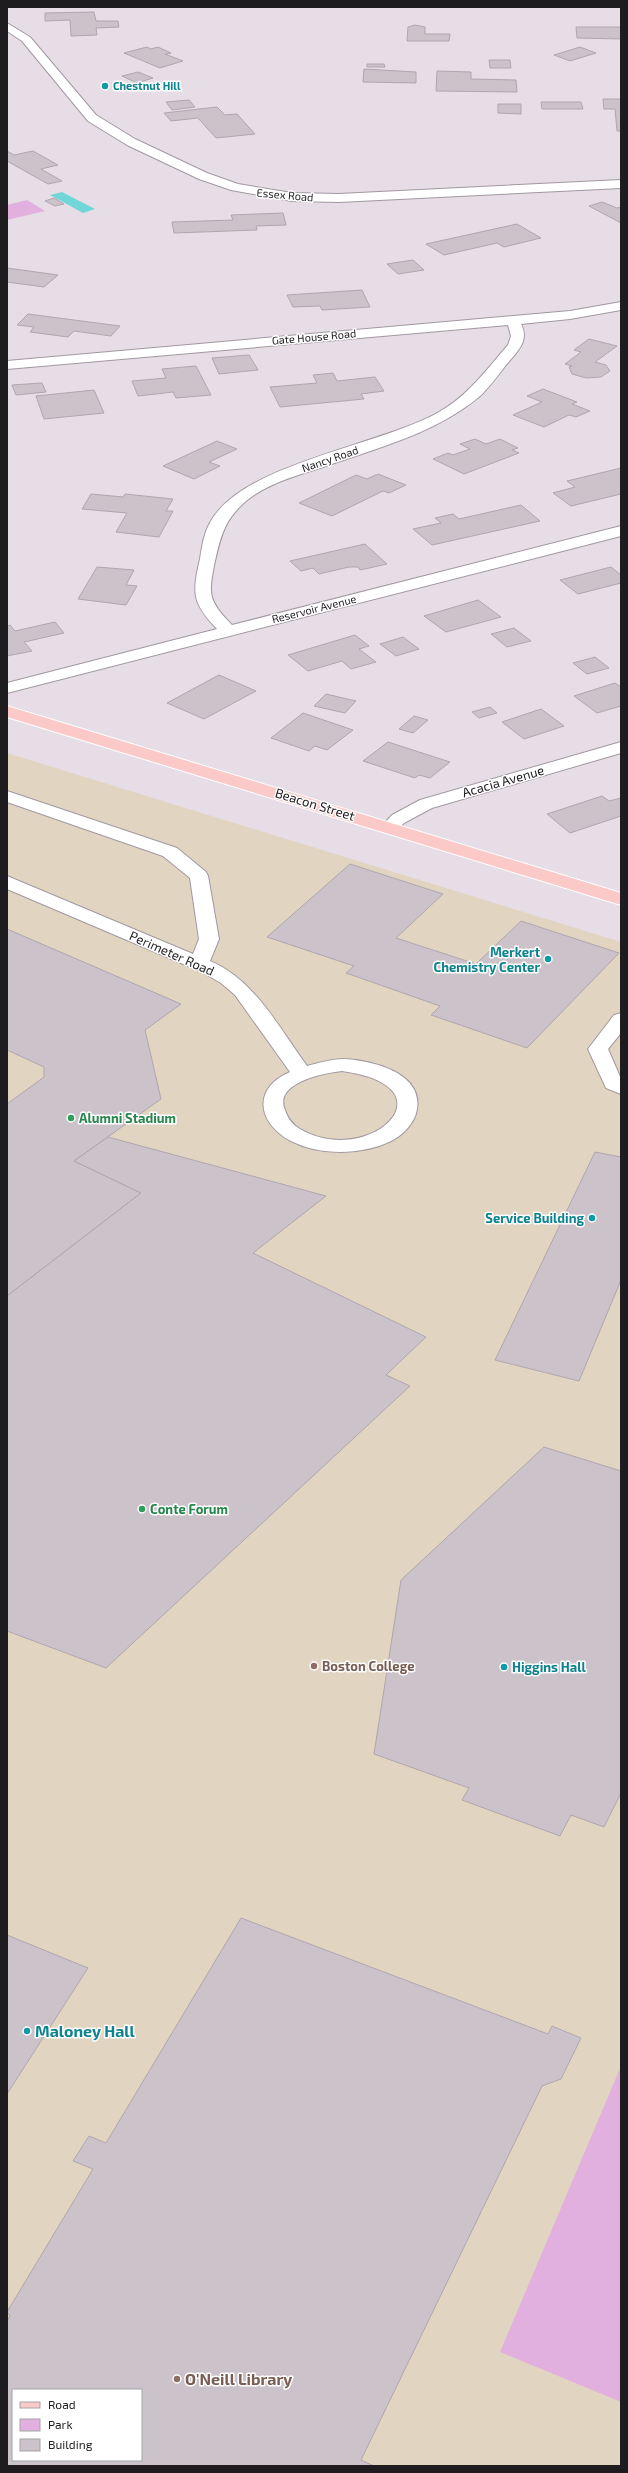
<svg xmlns="http://www.w3.org/2000/svg" width="628" height="2473" font-family="'Exo 2',sans-serif">
  <rect width="100%" height="100%" fill="#e7dde6"/>
  <path fill="#e1d5c1" fill-rule="evenodd" d="M7,753L621,942V2466H7ZM13,2390H141V2460H13Z"/>
  <g fill="#e2b0de">
    <path d="M27,200L45,211L7,220V205Z"/>
    <path d="M621,2066V2402L500,2352Z"/>
  </g>
  <path fill="#71d6d8" d="M62,192L95,209L83,213L50,195Z"/>
  <g fill="#cbc2ca" stroke="#b0a6af" fill-rule="evenodd">
    <path d="M94,12L96,21H118L119,27L96,28L97,35L71,36L70,20L45,21V13Z"/>
    <path d="M415,25L425,27V34H450L449,41H407L408,27Z"/>
    <path d="M576,27H621V39L577,38Z"/>
    <path d="M147,47L151,49L158,47L171,53L165,54L183,61L160,68L124,53Z"/>
    <path d="M580,47L596,53L570,61L554,55Z"/>
    <path d="M489,60H510L511,68H490Z"/>
    <path d="M367,64H384L385,67H367Z"/>
    <path d="M364,69L416,72V83L363,82Z"/>
    <path d="M437,71L471,72V79L516,80L517,92L436,91Z"/>
    <path d="M138,72L153,78L137,83L122,76Z"/>
    <path d="M603,99H621V131H617L615,109H604Z"/>
    <path d="M189,100L195,107L172,110L166,102Z"/>
    <path d="M541,102H581L583,109H542Z"/>
    <path d="M498,104H521V114L498,113Z"/>
    <path d="M217,107L225,115L237,114L255,134L216,138L198,118L171,121L164,113Z"/>
    <path d="M7,151L14,155L33,151L58,165L41,169L62,181L48,184L7,161Z"/>
    <path d="M54,198L64,204L55,206L45,201Z"/>
    <path d="M602,202L617,208L621,207V223L589,206Z"/>
    <path d="M283,213L286,225L256,226L257,230L174,233L172,222L233,220L231,215Z"/>
    <path d="M517,224L541,238L504,247L497,243L444,255L426,244Z"/>
    <path d="M413,260L424,270L398,274L387,264Z"/>
    <path d="M7,268L58,275L44,287L7,282Z"/>
    <path d="M362,290L370,307L322,310L320,306L293,307L287,295Z"/>
    <path d="M28,314L120,326L111,336L74,331L68,337L30,332L34,327L17,325Z"/>
    <path d="M589,339L617,346L595,362L606,365L610,371L601,377L586,378L572,374L569,367L572,366L565,364L581,352L574,350Z"/>
    <path d="M249,355L258,370L219,374L212,358Z"/>
    <path d="M196,366L211,395L176,398L173,392L138,396L132,381L166,378L162,369Z"/>
    <path d="M333,373L337,381L375,377L384,391L361,394L364,399L280,407L270,387L317,383L313,375Z"/>
    <path d="M42,383L46,392L16,395L12,385Z"/>
    <path d="M543,389L577,402L572,404L590,411L576,417L569,415L544,427L513,415L542,402L527,396Z"/>
    <path d="M94,390L104,413L44,419L36,396Z"/>
    <path d="M475,439L486,444L500,439L518,448L512,450L519,453L464,474L433,459L448,453L453,455L470,449L460,444Z"/>
    <path d="M217,441L237,449L209,462L220,466L194,479L163,466Z"/>
    <path d="M621,468V494L571,506L553,493L575,487L567,481Z"/>
    <path d="M378,474L406,485L389,493L383,491L332,516L299,503L356,475L367,479Z"/>
    <path d="M91,494L123,497L125,494L173,499L166,511H173L159,537L116,532L127,513L82,509Z"/>
    <path d="M521,505L540,521L432,545L413,529L441,523L435,518L453,514L459,519Z"/>
    <path d="M365,544L387,564L360,570L358,567H349L319,574L313,568L301,571L290,561Z"/>
    <path d="M97,567L134,570L126,585L137,586L126,605L78,599Z"/>
    <path d="M611,567L621,575V583L578,594L560,580Z"/>
    <path d="M478,600L501,617L446,632L424,616Z"/>
    <path d="M55,622L64,633L24,642L32,651L7,656V626L10,625L15,631Z"/>
    <path d="M514,628L531,641L507,647L491,634Z"/>
    <path d="M355,635L369,646L359,649L376,662L351,669L342,661L308,671L288,655Z"/>
    <path d="M403,637L419,649L396,656L380,644Z"/>
    <path d="M595,657L609,668L587,674L573,663Z"/>
    <path d="M219,675L256,691L204,719L167,703Z"/>
    <path d="M615,683L621,687V706L597,713L574,696Z"/>
    <path d="M326,694L356,701L345,713L314,706Z"/>
    <path d="M490,707L497,713L479,718L472,712Z"/>
    <path d="M541,709L564,726L524,739L502,722Z"/>
    <path d="M303,713L353,730L327,750L315,746L309,751L271,738Z"/>
    <path d="M414,716L428,720L413,733L399,729Z"/>
    <path d="M388,742L450,762L430,778L419,775L415,778L363,761Z"/>
    <path d="M602,796L609,801L621,798V816L570,833L547,814Z"/>
    <path d="M350,864L443,894L396,938L476,964L521,921L619,953L527,1048L431,1015L440,1006L346,973L354,966L267,937Z"/>
    <path d="M7,929L181,1004L145,1030L161,1099L74,1161L141,1193L7,1296V1104L44,1077V1067L7,1050Z"/>
    <path d="M108,1137L326,1196L253,1253L426,1337L386,1375L410,1386L106,1668L7,1631V1296L141,1193L74,1161Z"/>
    <path d="M595,1152L621,1157V1280L579,1381L495,1360Z"/>
    <path d="M544,1447L621,1471V1793L604,1827L571,1815L560,1836L462,1800L469,1788L374,1754L401,1580Z"/>
    <path d="M241,1918L548,2034L552,2026L581,2038L561,2079L542,2086L361,2460L374,2466H7V2321L10,2316L7,2312L93,2169L73,2161L89,2136L106,2143ZM13,2390H141V2460H13Z"/>
    <path d="M7,1935L88,1968L7,2094Z"/>
  </g>
  <g fill="none" stroke-linecap="round" stroke-linejoin="round">
    <g stroke="#a198a1" stroke-width="2">
      <g id="minor">
        <path d="M7,23L30,37L96,115L135,139L207,173L238,184L292,193L339,194L621,180V188L339,202L292,201L231,190L199,179L127,145L88,121L22,41L7,31Z"/>
        <path d="M621,302V310L570,319L521,324C530,341 517,352 506,365C498,375 489,388 479,397C434,434 377,448 323,467C296,476 268,483 246,501C225,519 221,535 215,561C208,595 208,600 232,625L621,526V536L7,693V683L217,629C192,603 192,593 200,559C202,546 204,532 211,521C244,463 380,446 439,412C468,396 487,369 508,345L511,336L508,325L7,369V361L570,311Z"/>
        <path d="M621,742V753L432,808L404,823L396,831H384L381,827L392,815L420,800Z"/>
        <path d="M7,791L177,848L206,872L208,876L219,939L210,961C255,980 279,1028 307,1066C318,1063 331,1059 343,1059C370,1060 423,1072 417,1109C415,1123 403,1135 391,1141C363,1155 320,1156 291,1141C257,1123 252,1088 290,1072L235,995L221,983L202,972L7,889V876L193,954L199,939L190,878L163,856L7,802ZM342,1071C457,1087 368,1169 300,1129C292,1124 288,1119 285,1110C273,1083 324,1073 342,1071Z"/>
        <path d="M621,1013V1033L608,1049L621,1079V1094L606,1088L588,1049L614,1015Z"/>
      </g>
    </g>
    <g stroke="#fff" stroke-width="2">
      <path id="major" d="M7,706L621,893V905L7,717Z"/>
    </g>
    <use href="#minor" fill="#fff" fill-rule="evenodd"/>
    <use href="#major" fill="#fbc9c8" fill-rule="evenodd"/>
  </g>
  <g fill="#0f9aa8" stroke="#fff" stroke-width="1.5">
    <circle cx="105" cy="86" r="4"/>
    <circle cx="548" cy="959" r="4"/>
    <circle cx="592" cy="1218" r="4"/>
    <circle cx="504" cy="1667" r="4"/>
    <circle cx="27" cy="2031" r="4"/>
  </g>
  <g fill="#2e9e5b" stroke="#fff" stroke-width="1.5">
    <circle cx="71" cy="1118" r="4"/>
    <circle cx="142" cy="1509" r="4"/>
  </g>
  <g fill="#8d6e63" stroke="#fff" stroke-width="1.5">
    <circle cx="314" cy="1666" r="4"/>
    <circle cx="177" cy="2379" r="4"/>
  </g>
  <g text-anchor="middle" stroke-width="3" stroke-linejoin="round" paint-order="stroke">
    <g font-size="11" font-weight="bold" fill="#0d838f" stroke="#fff" text-anchor="start">
      <text x="113" y="90">Chestnut Hill</text>
    </g>
    <g font-size="11" fill="#1f1c1f" stroke="#fff">
      <text transform="translate(285 195) rotate(5)" y="4">Essex Road</text>
      <text transform="translate(314 337) rotate(-5)" y="4">Gate House Road</text>
      <text transform="translate(330 459) rotate(-19)" y="4">Nancy Road</text>
      <text transform="translate(314 609) rotate(-14)" y="4">Reservoir Avenue</text>
    </g>
    <g font-size="13" fill="#1f1c1f" stroke="#fff">
      <text transform="translate(503 781) rotate(-16)" y="5">Acacia Avenue</text>
      <text transform="translate(315 804) rotate(17)" y="5">Beacon Street</text>
      <text transform="translate(172 953) rotate(24)" y="5">Perimeter Road</text>
    </g>
    <g font-size="13" font-weight="bold" fill="#0d838f" stroke="#fff" text-anchor="end">
      <text x="540" y="957">Merkert<tspan x="540" dy="15">Chemistry Center</tspan></text>
      <text x="584" y="1223">Service Building</text>
      <text x="512" y="1672" text-anchor="start">Higgins Hall</text>
    </g>
    <g font-size="13" font-weight="bold" fill="#27864d" stroke="#fff" text-anchor="start">
      <text x="79" y="1123">Alumni Stadium</text>
      <text x="150" y="1514">Conte Forum</text>
    </g>
    <g font-size="13" font-weight="bold" fill="#785e54" stroke="#fff" text-anchor="start">
      <text x="322" y="1671">Boston College</text>
    </g>
    <g font-size="16" font-weight="bold" fill="#0d838f" stroke="#fff" text-anchor="start">
      <text x="35" y="2037">Maloney Hall</text>
    </g>
    <g font-size="16" font-weight="bold" fill="#785e54" stroke="#fff" text-anchor="start">
      <text x="185" y="2385">O'Neill Library</text>
    </g>
  </g>
  <rect width="628" height="2473" fill="none" stroke="#1f1c1f" stroke-width="16"/>
  <rect x="12" y="2389" width="130" height="72" fill="#ffffff" stroke="#a5a4a5"/>
  <rect x="20" y="2402" width="20" height="6" fill="#fbc9c8" stroke="#a5a4a5"/>
  <text x="48" y="2409" font-size="12" fill="#1f1c1f">Road</text>
  <rect x="20" y="2419" width="20" height="12" fill="#e2b0de" stroke="#a5a4a5"/>
  <text x="48" y="2429" font-size="12" fill="#1f1c1f">Park</text>
  <rect x="20" y="2439" width="20" height="12" fill="#cbc2ca" stroke="#a5a4a5"/>
  <text x="48" y="2449" font-size="12" fill="#1f1c1f">Building</text>
</svg>
